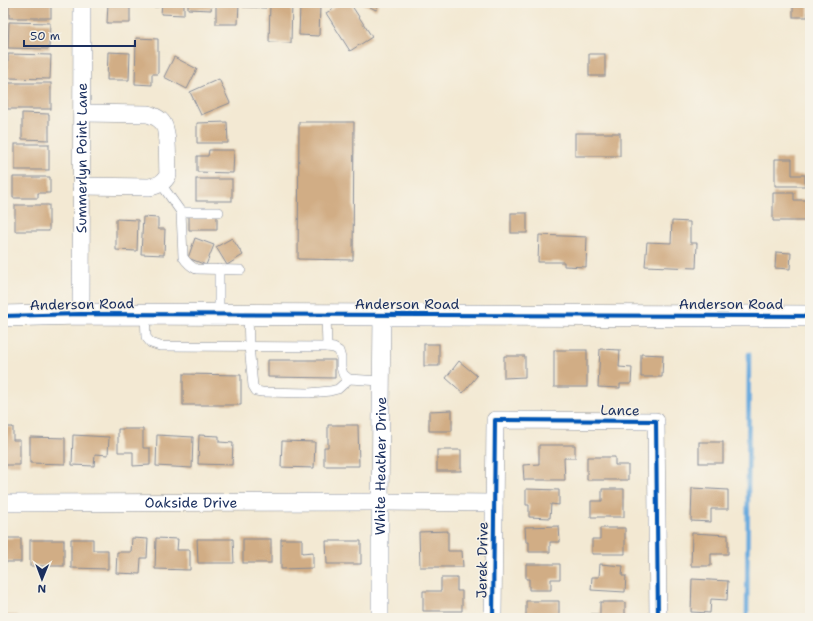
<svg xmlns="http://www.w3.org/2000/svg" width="813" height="621" font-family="'Shantell Sans',sans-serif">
  <rect width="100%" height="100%" fill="#f7f3e8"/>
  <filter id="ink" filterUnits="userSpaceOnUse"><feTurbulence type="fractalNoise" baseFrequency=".025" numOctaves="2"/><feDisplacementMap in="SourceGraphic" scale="8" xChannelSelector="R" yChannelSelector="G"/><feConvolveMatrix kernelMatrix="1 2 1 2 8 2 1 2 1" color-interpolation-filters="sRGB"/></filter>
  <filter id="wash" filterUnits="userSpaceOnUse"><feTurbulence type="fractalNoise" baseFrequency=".012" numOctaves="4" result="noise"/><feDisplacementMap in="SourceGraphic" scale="16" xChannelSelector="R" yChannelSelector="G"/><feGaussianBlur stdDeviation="0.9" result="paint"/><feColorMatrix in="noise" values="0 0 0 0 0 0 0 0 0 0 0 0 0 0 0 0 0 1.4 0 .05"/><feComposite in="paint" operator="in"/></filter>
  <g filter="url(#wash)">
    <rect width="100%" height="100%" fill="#f3e9d3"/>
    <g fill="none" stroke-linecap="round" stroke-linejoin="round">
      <path stroke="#6aabde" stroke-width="4.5" d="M747,618L749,354"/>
    </g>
    <g id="blocks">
      <g fill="#d1ad85">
        <rect x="9" y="3" width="42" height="15"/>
        <path d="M108,3H130V23H107Z"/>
        <rect x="135" y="3" width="23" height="4"/>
        <path d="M162,3H184V15L161,14Z"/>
        <path d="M188,3H212L211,10L188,9Z"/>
        <path d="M216,3H239L238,24H216Z"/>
        <path d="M243,3H266V8L243,7Z"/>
        <path d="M270,3H292L291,43L269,42Z"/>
        <path d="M342,3H350L372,37L350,51L326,13Z"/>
        <path d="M362,3H379L376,10Z"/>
        <rect x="793" y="3" width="15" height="14"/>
        <path d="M300,5L320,6L319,36L299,35Z"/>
        <path d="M9,22L50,23L49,49L8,48Z"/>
        <path d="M136,38L158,39V74H152V85L135,84Z"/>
        <path d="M108,52L130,53L129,80H107Z"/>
        <path d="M8,54L51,55L50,79L8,78Z"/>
        <rect x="589" y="54" width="16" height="22"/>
        <path d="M174,57L197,69L187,89L164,77Z"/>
        <path d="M219,79L230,103L201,115L190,92Z"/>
        <rect x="7" y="83" width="44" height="26"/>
        <path d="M22,113L49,114V140L22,139Z"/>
        <path d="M227,122L228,143H197V123Z"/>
        <path d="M299,122H354L353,260L298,259Z"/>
        <rect x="575" y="133" width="45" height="23"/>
        <rect x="15" y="144" width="34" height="26"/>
        <path d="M209,150H234L233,173L197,172V156H208Z"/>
        <path d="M775,159H792V175H805V186H775Z"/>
        <path d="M13,177H50V193H38V198H13Z"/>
        <rect x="196" y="179" width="36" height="22"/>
        <path d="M773,193H794V200H810V221H773Z"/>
        <rect x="15" y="205" width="34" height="26"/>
        <rect x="511" y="213" width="16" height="20"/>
        <path d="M189,214L217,215V230H189Z"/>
        <path d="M143,217L158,218V229H165L164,255L141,254Z"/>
        <path d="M116,219L138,220L137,251L116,250Z"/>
        <path d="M672,221L690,222V243H697L696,268L645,266L647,242L671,243Z"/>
        <path d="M539,235L587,237L586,267L564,266V262H538Z"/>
        <path d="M195,238L214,245L206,265L188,258Z"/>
        <path d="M232,238L243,255L227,265L216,247Z"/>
        <path d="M776,252L791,253L790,269L775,268Z"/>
        <rect x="424" y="344" width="15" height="22"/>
        <path d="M600,349L620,350L619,367L632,368L631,384H620V388L598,387Z"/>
        <rect x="554" y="350" width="33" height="37"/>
        <path d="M641,354L663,355L662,377H641Z"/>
        <path d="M504,356H525V377L504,378Z"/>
        <path d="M268,360H335V378L268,377Z"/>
        <path d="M459,361L477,376L463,393L446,378Z"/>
        <path d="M183,374L241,375V405H183Z"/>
        <path d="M452,410V431H429V411Z"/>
        <path d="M328,425H358L359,466H324V447H328Z"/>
        <path d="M3,427H13V440H20V465H3Z"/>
        <path d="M118,429H143V448H150V465L133,466V452H118Z"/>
        <path d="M73,435L109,437L108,455L95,454L94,466L72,465Z"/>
        <path d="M157,435L193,437L192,468L156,466Z"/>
        <path d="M199,435L219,436V442L233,443L232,465L198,464Z"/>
        <path d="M30,437L65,438V464L30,463Z"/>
        <path d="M282,441L315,442L314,468L281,467Z"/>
        <rect x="699" y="442" width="24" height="21"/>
        <path d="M539,445H575V458H564L565,480H524L523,465L539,464Z"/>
        <rect x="437" y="450" width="24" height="21"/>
        <path d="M587,457H615V465H628V480H587Z"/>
        <path d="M692,488L728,490V509H711V522L691,521Z"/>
        <path d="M526,489L559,490V505L551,504L550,518L529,517V505H526Z"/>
        <path d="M602,489H624V517H591V501H602Z"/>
        <path d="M559,526L560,542H550V552H529V542H526L525,527Z"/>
        <path d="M600,528H625V554H592V539H600Z"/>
        <path d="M448,531V551H462L463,567H420L419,532Z"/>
        <path d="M692,533L728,535V554H711V566H691Z"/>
        <rect x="3" y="538" width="18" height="24"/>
        <path d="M132,538L148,539L147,558H141L140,574L116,573L117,552H131Z"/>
        <path d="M156,538L178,539L177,550H190V570L155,569Z"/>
        <path d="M71,539H93V550H108V569L71,568Z"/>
        <path d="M197,539H233L234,563H198Z"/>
        <rect x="243" y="539" width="28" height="24"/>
        <path d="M281,539H302V553L313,552V568L281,569Z"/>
        <rect x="30" y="540" width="34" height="26"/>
        <path d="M326,541H361V564H327Z"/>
        <path d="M526,564H560V579H551V590H529V579H526Z"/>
        <path d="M600,564L623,566L622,576H626L625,592L591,590L592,577H599Z"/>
        <path d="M441,578H457V591H462V611H423V591H441Z"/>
        <path d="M692,579L728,581L727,600L711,599L710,613L691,612Z"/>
        <path d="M526,601H559V617H548V618H529V616H526Z"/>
        <path d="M600,602H625V618H591V614H600Z"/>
        <path d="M3,615H18L17,618H3Z"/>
      </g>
    </g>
  </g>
  <g filter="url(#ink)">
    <use href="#blocks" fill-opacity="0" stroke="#878c98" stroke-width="1"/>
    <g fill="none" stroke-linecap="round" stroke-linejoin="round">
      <g stroke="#878c98" stroke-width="10">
        <g id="service">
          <path d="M161,184L181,212L183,257C187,263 190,266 196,269L241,270"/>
          <path d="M181,212H219"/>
          <path d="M145,314L146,337L151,343L160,346L327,347L334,348L339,351L341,358V367L343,374L349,379L381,381"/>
          <path d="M219,314V269"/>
          <path d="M248,314L249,346L253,386L256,391L262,392L309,393L330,391L338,389L349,379"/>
          <path d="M326,314L327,347"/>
        </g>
      </g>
      <g stroke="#878c98" stroke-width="18">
        <g id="minor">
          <path d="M81,186L149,187C158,186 164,183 168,175C167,164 169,129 162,122C158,117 153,116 148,114L82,113"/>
          <path id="s1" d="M81,314L82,3"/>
          <path id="s2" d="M3,503L380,502L494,503"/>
          <path id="s3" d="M380,618V502L382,315"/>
          <path d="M493,618L495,420L656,421L658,618"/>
        </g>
      </g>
      <g stroke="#878c98" stroke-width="22">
        <path id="tertiary" d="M3,316L81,314L810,316"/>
      </g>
      <use href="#service" stroke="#fff" stroke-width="9"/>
      <use href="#minor" stroke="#fff" stroke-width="17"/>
      <use href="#tertiary" stroke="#fff" stroke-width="21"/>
      <g stroke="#f7f3e8" stroke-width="6">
        <g id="cycleway">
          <path d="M3,316L81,314L810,316"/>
          <path d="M493,618L495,420L656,421L658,618"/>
        </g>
      </g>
      <use href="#cycleway" stroke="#0057b8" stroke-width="4"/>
    </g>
  </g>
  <g text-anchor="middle" stroke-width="3" stroke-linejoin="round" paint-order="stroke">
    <g font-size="14" fill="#1b2f5e" stroke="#f7f3e8">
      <text dy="5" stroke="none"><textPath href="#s1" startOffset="156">Summerlyn Point Lane</textPath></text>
      <text transform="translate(82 304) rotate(-1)" y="5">Anderson Road</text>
      <text x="407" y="309">Anderson Road</text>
      <text x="731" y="309">Anderson Road</text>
      <text transform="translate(620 410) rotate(1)" y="5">Lance</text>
      <text dy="5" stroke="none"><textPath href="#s3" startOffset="152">White Heather Drive</textPath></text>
      <text dy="5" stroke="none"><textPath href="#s2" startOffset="188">Oakside Drive</textPath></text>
      <text transform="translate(482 560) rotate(-89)" y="5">Jerek Drive</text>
    </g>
  </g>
  <rect width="813" height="621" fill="none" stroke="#f7f3e8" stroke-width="16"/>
  <g transform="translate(42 579) rotate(181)" stroke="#f7f3e8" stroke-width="3" paint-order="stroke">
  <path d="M0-3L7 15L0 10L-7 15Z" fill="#1b2f5e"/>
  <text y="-6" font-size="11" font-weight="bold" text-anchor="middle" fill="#1b2f5e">N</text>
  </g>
  <path d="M24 40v6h111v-6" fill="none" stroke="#1b2f5e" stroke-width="2"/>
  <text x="30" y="40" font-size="12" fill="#1b2f5e" stroke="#f7f3e8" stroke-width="3" paint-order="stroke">50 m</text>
</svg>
